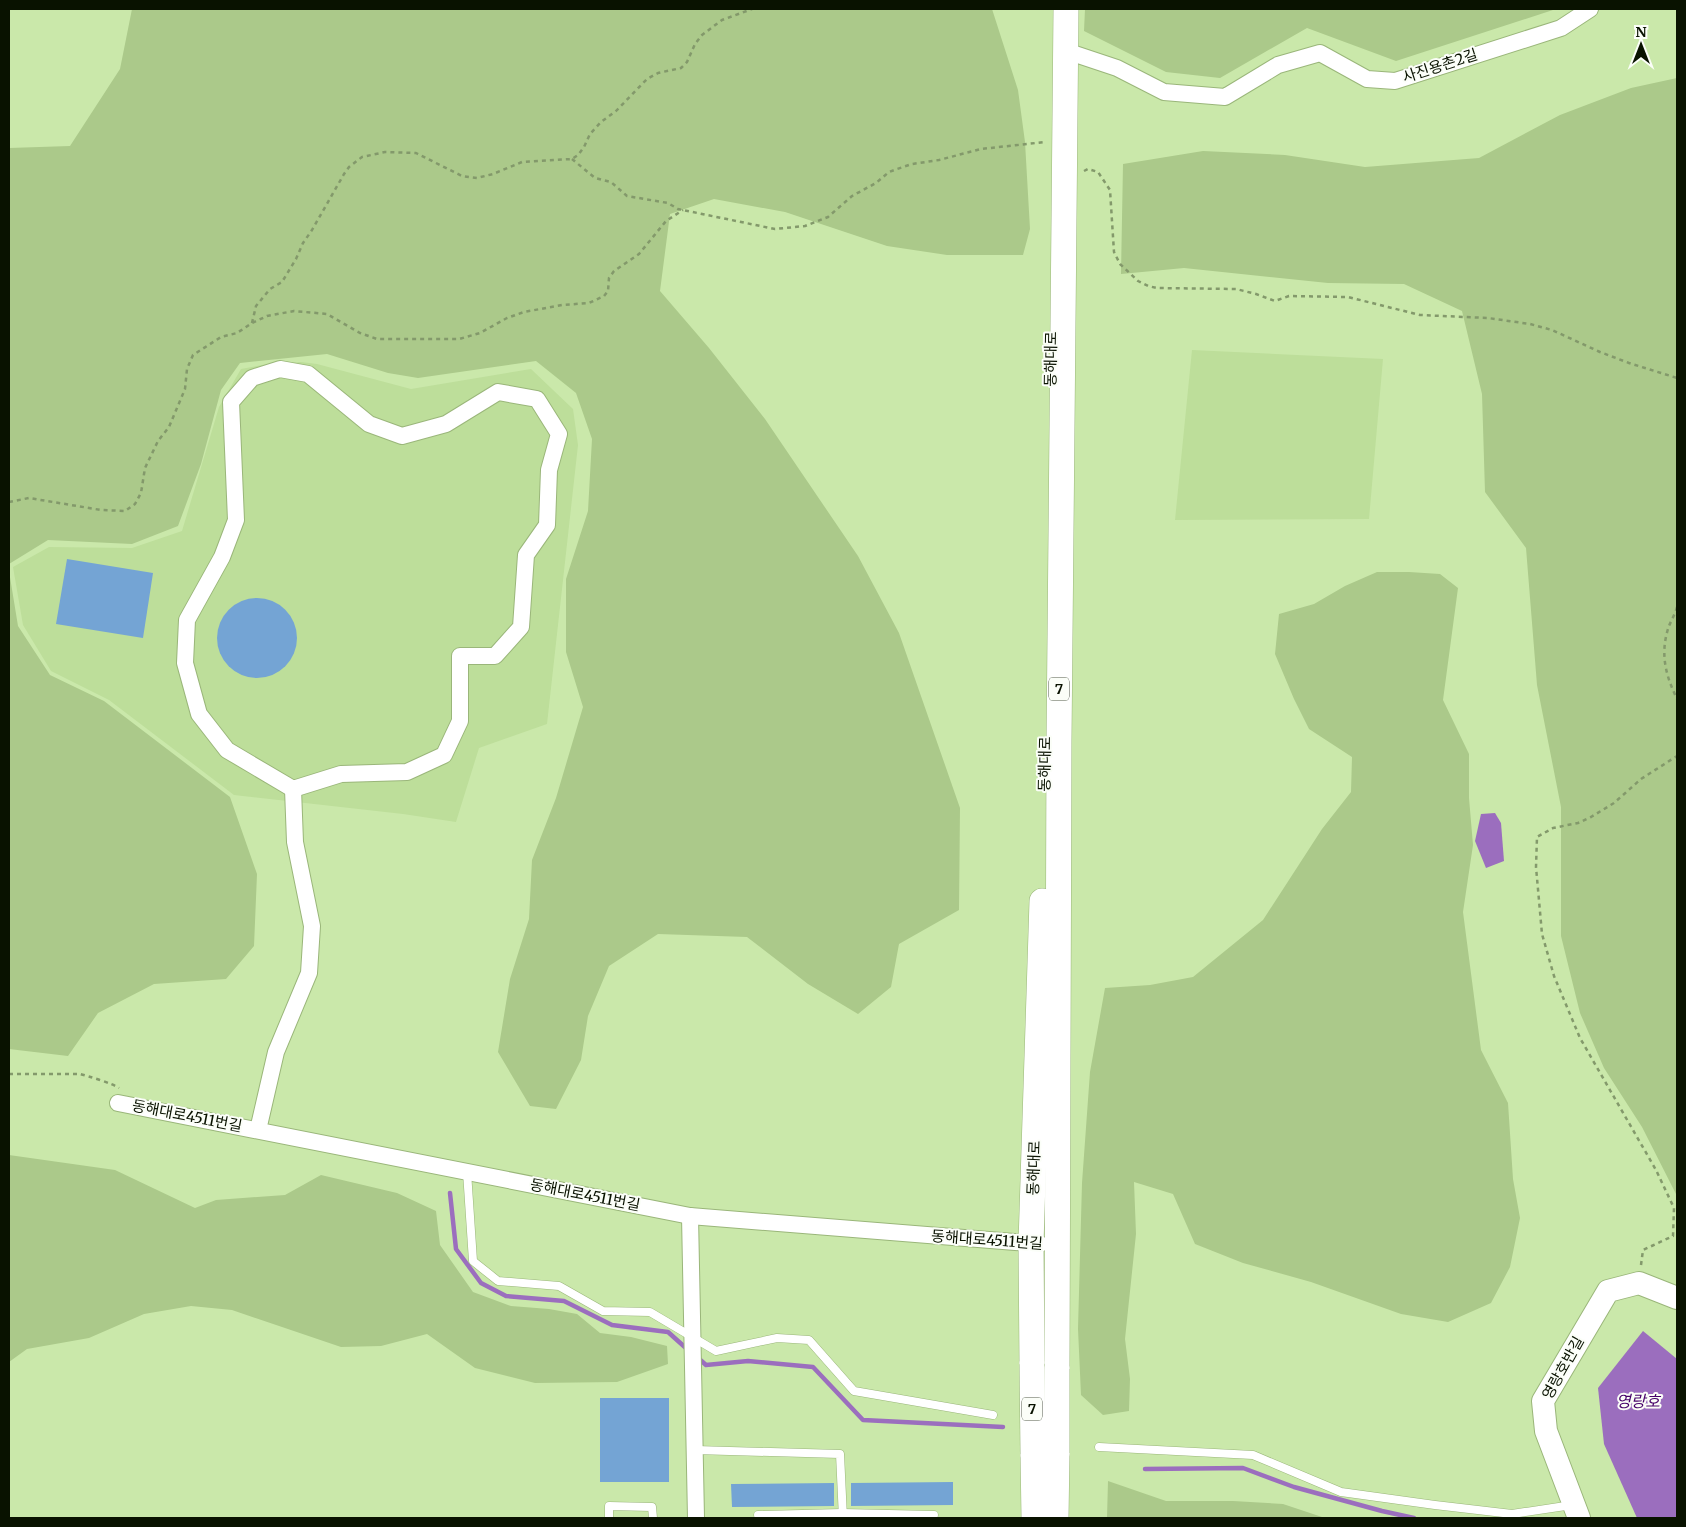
<svg xmlns="http://www.w3.org/2000/svg" width="1686" height="1527" font-family="Merriweather,'Noto Sans KR',serif">
  <rect width="100%" height="100%" fill="#cae8aa"/>
  <g fill="#bdde9a">
    <path d="M1192,350L1383,359L1369,519L1175,520Z"/>
    <path d="M301,362L317,364L411,389L531,369L573,409L578,445L547,724L479,748L456,822L403,814L234,795L109,700L51,671L23,625L13,567L49,547L132,548L182,531L219,407L241,369L268,364Z"/>
  </g>
  <g fill="#abc98a">
    <path d="M132,9H992L1018,90L1025,142L1030,229L1023,255H947L887,246L785,212L714,199L670,214L660,291L709,348L765,419L858,556L899,633L960,808L959,910L899,944L891,987L858,1014L808,984L747,937L658,934L609,966L588,1016L581,1060L556,1109L530,1106L498,1052L510,979L529,919L532,860L556,798L583,707L566,652V579L588,511L592,439L576,393L536,361L418,378L388,373L327,354L240,363L221,390L201,464L178,526L132,544L48,540L9,564V148L70,146L120,69Z"/>
    <path d="M1085,9H1556L1396,61L1307,28L1220,78L1166,72L1084,31Z"/>
    <path d="M1677,78V1196L1642,1127L1604,1068L1580,1013L1561,936V807L1537,685L1526,548L1485,492L1482,394L1462,311L1404,284L1328,283L1184,268L1121,274L1123,164L1203,151L1285,155L1365,167L1479,158L1560,115L1631,88Z"/>
    <path d="M9,571L18,626L50,675L104,701L230,797L257,874L254,946L226,979L154,984L98,1013L68,1056L9,1049Z"/>
    <path d="M1377,572H1409L1440,574L1458,588L1443,700L1469,754V798L1473,845L1463,912L1481,1050L1508,1103L1513,1179L1520,1218L1510,1267L1491,1303L1448,1322L1401,1314L1311,1282L1243,1263L1195,1244L1173,1194L1134,1182L1136,1234L1125,1339L1130,1379L1129,1411L1103,1415L1081,1395L1078,1329L1082,1183L1090,1072L1105,988L1150,985L1193,977L1263,920L1322,829L1351,792L1352,757L1309,729L1294,699L1275,654L1279,614L1314,604L1345,586Z"/>
    <path d="M9,1155L115,1170L195,1208L216,1200L285,1195L321,1175L397,1193L436,1211L440,1245L473,1292L511,1306L549,1309L577,1314L600,1333L631,1337L667,1346L668,1364L617,1382L535,1383L475,1368L427,1334L381,1346L341,1347L232,1310L191,1306L144,1314L89,1338L27,1349L9,1362Z"/>
    <path d="M1108,1481L1166,1501H1233L1283,1504L1325,1518H1107Z"/>
  </g>
  <g fill="#9b6ebe">
    <path d="M1495,813L1501,823L1504,861L1486,868L1475,841L1481,814Z"/>
    <path d="M1643,1331L1677,1359V1518H1637L1604,1444L1598,1388Z"/>
  </g>
  <g fill="none" stroke-linecap="round" stroke-linejoin="round">
    <g stroke="#9b6ebe" stroke-width="4.5">
      <path d="M450,1193L456,1249L481,1283L506,1296L564,1301L612,1325L668,1332L687,1349"/>
      <path d="M697,1357L706,1365L748,1361L813,1367L863,1420L1003,1427"/>
      <path d="M1145,1469L1243,1468L1294,1487L1382,1511L1414,1518"/>
    </g>
  </g>
  <g fill="#74a4d4">
    <path d="M67,559L153,573L143,638L56,624Z"/>
    <circle cx="257" cy="638" r="40"/>
    <rect x="600" y="1398" width="69" height="84"/>
    <path d="M953,1482V1505L851,1506V1483Z"/>
    <path d="M834,1483V1506L732,1507L731,1484Z"/>
  </g>
  <g fill="none" stroke-linecap="round" stroke-linejoin="round">
    <g stroke="#9ab67a" stroke-width="9">
      <g id="lane">
        <path d="M467,1172L473,1261L498,1281L559,1286L603,1311L650,1312L716,1351L777,1338L809,1340L854,1391L993,1415"/>
        <path d="M1099,1447L1253,1455L1341,1492L1435,1505L1512,1514L1572,1505"/>
        <path d="M695,1450L840,1454L843,1518"/>
        <path d="M758,1515L842,1513L934,1515"/>
        <path d="M609,1518V1506L652,1507L653,1518"/>
      </g>
    </g>
    <g stroke="#9ab67a" stroke-width="18">
      <g id="street">
        <path d="M1066,51L1117,68L1164,92L1225,97L1278,65L1320,53L1367,79L1395,81L1561,28L1590,9"/>
        <path d="M280,369L308,374L369,424L402,436L446,424L498,392L537,399L559,434L549,470L547,525L526,555L521,627L495,656H460V721L444,755L407,772L341,774L293,789L227,750L199,714L185,663L187,620L222,557L236,520L231,402L252,378Z"/>
        <path d="M118,1103L690,1216L1040,1244"/>
        <path d="M258,1130L276,1052L309,973L312,926L295,842L293,789"/>
        <path d="M690,1216L696,1518"/>
      </g>
    </g>
    <g stroke="#9ab67a" stroke-width="24">
      <path id="secondary" d="M1579,1518L1546,1431L1543,1401L1608,1291L1639,1283L1677,1298"/>
    </g>
    <g stroke="#9ab67a" stroke-width="26">
      <g id="primary">
        <path d="M1032,1364L1031,1243L1042,901"/>
        <path d="M1057,1369L1059,741L1066,9"/>
        <path d="M1033,1454L1034,1518"/>
        <path d="M1056,1518L1057,1453"/>
      </g>
    </g>
    <g stroke="#83996b" stroke-width="2.5" stroke-dasharray="4 4" stroke-linecap="butt">
      <path d="M572,159L595,178L611,182L627,196L668,203L678,209L775,229L805,226L828,217L852,196L876,183L889,172L897,169L912,164L939,160L981,149L1045,142"/>
      <path d="M1084,171L1088,169L1098,172L1110,190L1114,252L1120,264L1138,281L1148,286L1157,288L1236,289L1256,294L1275,301L1289,296L1348,297L1420,315L1488,318L1530,324L1552,330L1600,352L1629,363L1677,378"/>
      <path d="M252,323L256,306L270,289L282,282L296,259L303,243L312,230L344,174L349,167L362,157L385,152L416,153L462,176L477,178L493,174L522,162L572,159L578,155L584,147L590,134L601,122L616,111L647,79L658,73L681,68L687,62L695,44L702,35L722,20L752,9"/>
      <path d="M9,502L29,498L101,510L125,511L135,504L141,493L145,468L158,441L169,427L185,389L187,369L193,355L221,337L237,333L252,323L267,316L294,311L327,314L360,333L377,339H459L480,333L507,318L524,312L562,305L589,303L604,296L608,291L609,278L614,271L639,254L666,221L683,210"/>
      <path d="M1677,607C1675,615 1670,622 1668,629C1660,655 1666,676 1677,699"/>
      <path d="M9,1074H80C88,1076 114,1084 119,1088"/>
      <path d="M1641,1265L1643,1250L1673,1236L1674,1208L1656,1170L1580,1038L1554,976L1542,934L1536,867L1537,837L1553,828L1578,823L1591,817L1614,803L1641,779L1677,756"/>
    </g>
    <use href="#lane" stroke="#fff" stroke-width="8"/>
    <use href="#street" stroke="#fff" stroke-width="16"/>
    <use href="#secondary" stroke="#fff" stroke-width="22"/>
    <use href="#primary" stroke="#fff" stroke-width="25"/>
    <g stroke="#9ab67a" stroke-width="26" stroke-linecap="butt">
      <g id="primary-bridge">
        <path d="M1032,1364L1033,1454"/>
        <path d="M1057,1453V1369"/>
      </g>
    </g>
    <use href="#primary-bridge" stroke="#fff" stroke-width="25"/>
  </g>
  <g text-anchor="middle" stroke-width="4" stroke-linejoin="round" paint-order="stroke">
    <g fill="#fbfef8" stroke="#52594a" stroke-width="1">
      <rect x="1049" y="677.5" width="20" height="23" rx="4"/>
      <rect x="1022" y="1397.5" width="20" height="23" rx="4"/>
    </g>
    <g font-size="14" font-weight="bold" fill="#091200">
      <text x="1059" y="694">7</text>
      <text x="1032" y="1414">7</text>
    </g>
    <g font-size="15" fill="#091200" stroke="#fbfef8">
      <text transform="translate(1440 66) rotate(-18)" y="5">사진용촌2길</text>
      <text transform="translate(1051 359) rotate(-89)" y="5">동해대로</text>
      <text transform="translate(1045 764) rotate(-89)" y="5">동해대로</text>
      <text transform="translate(187 1116) rotate(11)" y="5">동해대로4511번길</text>
      <text transform="translate(1034 1168) rotate(-88)" y="5">동해대로</text>
      <text transform="translate(585 1195) rotate(11)" y="5">동해대로4511번길</text>
      <text transform="translate(987 1240) rotate(4)" y="5">동해대로4511번길</text>
      <text transform="translate(1563 1368) rotate(-61)" y="5">영랑호반길</text>
    </g>
    <g font-size="16" font-style="italic" fill="#460069" stroke="#fbfef8">
      <text x="1638" y="1407">영랑호</text>
    </g>
  </g>
  <rect width="1686" height="1527" fill="none" stroke="#091200" stroke-width="20"/>
  <g transform="translate(1641 45)" stroke="#fbfef8" stroke-width="4" paint-order="stroke">
  <path d="M0-4L9 19L0 12L-9 19Z" fill="#091200"/>
  <text y="-8" font-size="14" font-weight="bold" text-anchor="middle" fill="#091200">N</text>
  </g>
</svg>
